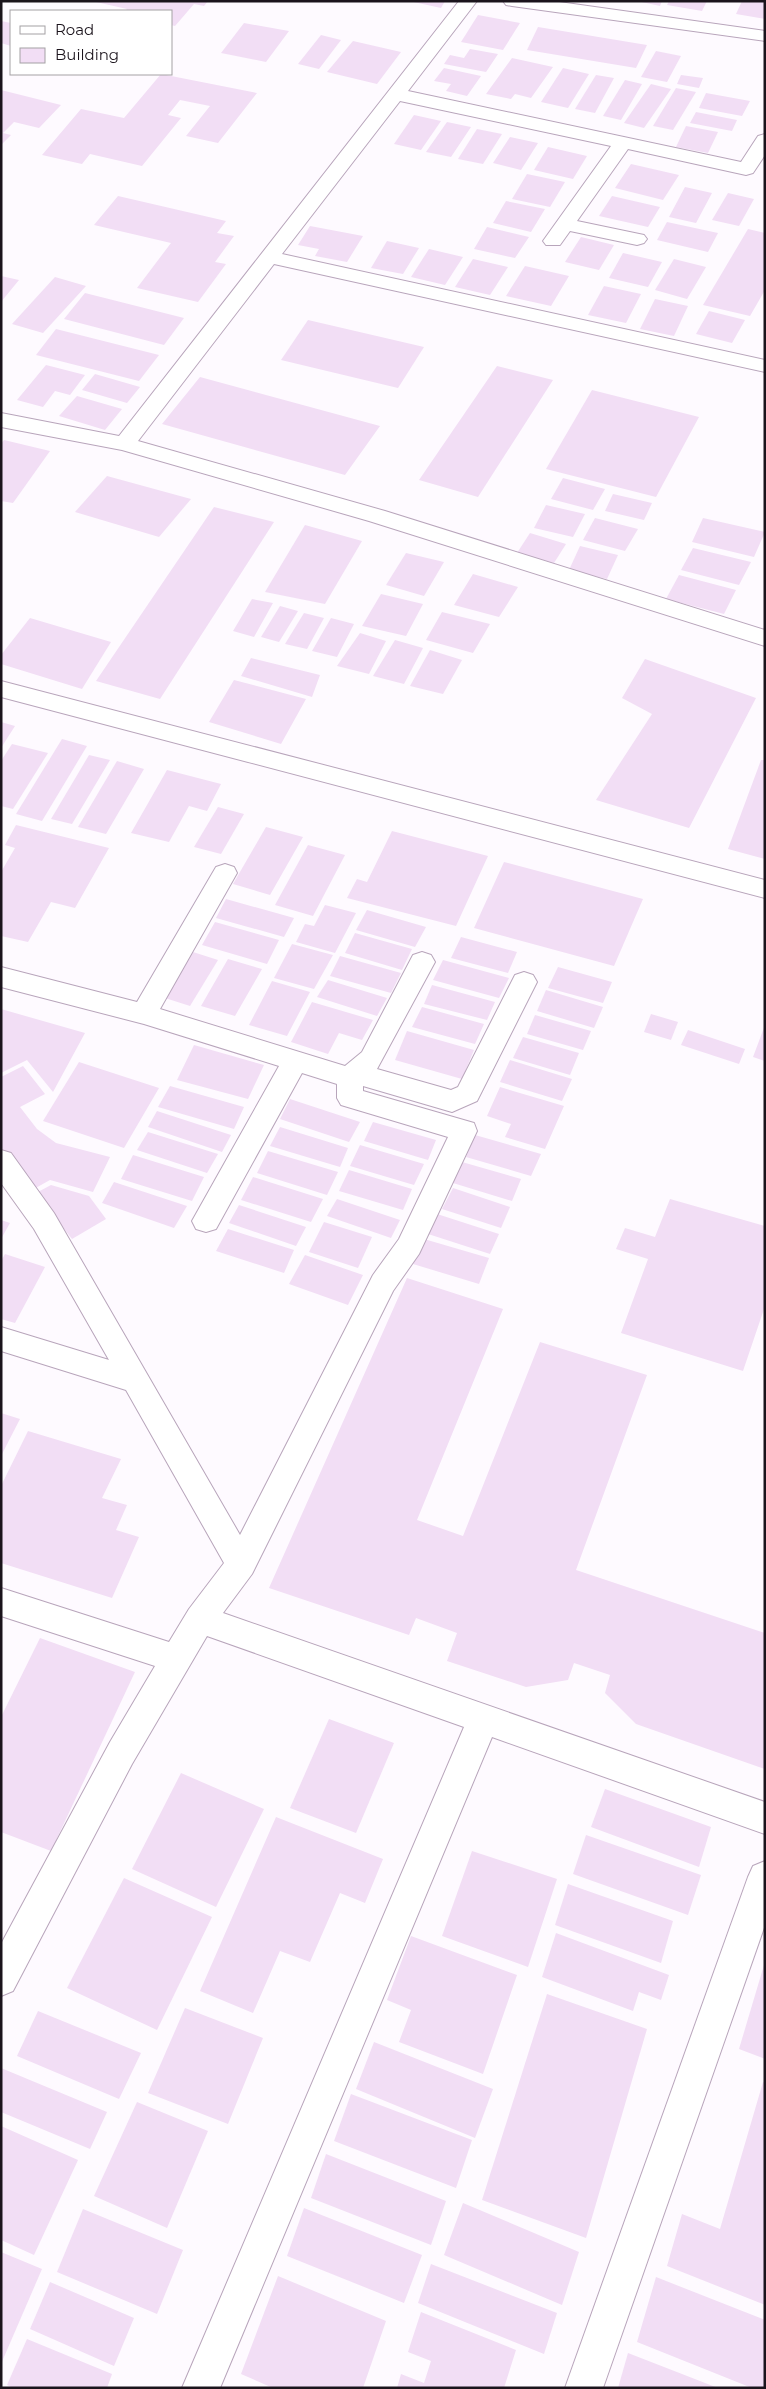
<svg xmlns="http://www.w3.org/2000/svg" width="766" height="2389" font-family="Montserrat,sans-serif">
  <rect width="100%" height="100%" fill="#fefaff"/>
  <g fill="#f2def5">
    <path d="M208,1L204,6L194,4L175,26L171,25V11H125L127,9L96,2Z"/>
    <path d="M409,1H445L441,8Z"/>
    <path d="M637,1H662L660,6Z"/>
    <path d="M669,1H707L702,11L667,5Z"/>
    <path d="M742,1H765V19L736,14Z"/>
    <path d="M478,15L520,23L503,50L461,42Z"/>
    <path d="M1,21L11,23V46L1,43Z"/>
    <path d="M244,23L289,31L266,62L221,53Z"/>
    <path d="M538,27L647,45L636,68L527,50Z"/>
    <path d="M321,35L341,40L319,69L298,64Z"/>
    <path d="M353,41L401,52L377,84L327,72Z"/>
    <path d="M470,49L498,54L486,72L444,64L450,55L464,58Z"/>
    <path d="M656,51L681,56L667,82L641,77Z"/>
    <path d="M512,58L553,67L531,98L515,94L511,99L486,94Z"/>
    <path d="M444,68L481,76L467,96L446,91L451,84L434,81Z"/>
    <path d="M563,68L589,74L568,108L541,102Z"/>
    <path d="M161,74L257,93L218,143L186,136L210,106L180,100L168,115L181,118L142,166L90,154L82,164L42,155L81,109L124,118Z"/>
    <path d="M596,75L614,78L595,113L575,109Z"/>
    <path d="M681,75L703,78L699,88L677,84Z"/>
    <path d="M625,80L642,84L621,120L603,116Z"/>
    <path d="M651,84L671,89L644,128L624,123Z"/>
    <path d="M676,88L696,92L673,130L653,126Z"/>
    <path d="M1,90L61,105L39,128L14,122L3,133L11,135L1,145Z"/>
    <path d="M706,93L750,101L742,116L699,108Z"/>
    <path d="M696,112L737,120L732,131L690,123Z"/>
    <path d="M414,115L441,121L421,150L394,144Z"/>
    <path d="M447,122L471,127L451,157L426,152Z"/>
    <path d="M686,126L718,132L708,153L676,147Z"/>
    <path d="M477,129L502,134L483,164L458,159Z"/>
    <path d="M510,137L538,143L521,170L493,163Z"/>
    <path d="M548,147L587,156L573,179L534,170Z"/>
    <path d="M631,164L679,175L663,200L615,188Z"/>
    <path d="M527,174L565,182L550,207L512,199Z"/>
    <path d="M685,187L712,193L696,223L669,217Z"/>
    <path d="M728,193L754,199L739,226L712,220Z"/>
    <path d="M118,196L226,221L217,233L234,236L215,262L226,264L198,302L137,288L171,243L94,225Z"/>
    <path d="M612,196L660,207L648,227L599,216Z"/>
    <path d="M506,201L545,209L531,232L493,223Z"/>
    <path d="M667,222L718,233L708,252L657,240Z"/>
    <path d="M310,226L363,236L347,262L315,256L319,249L298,245Z"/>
    <path d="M487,227L529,237L515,258L474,249Z"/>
    <path d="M748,229L765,233V290L750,316L703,305Z"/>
    <path d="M581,237L614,245L599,270L565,262Z"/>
    <path d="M387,241L419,248L403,274L371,268Z"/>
    <path d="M429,249L463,257L445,285L411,277Z"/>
    <path d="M623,253L662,262L648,287L609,278Z"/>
    <path d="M473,259L508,267L490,295L455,287Z"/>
    <path d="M674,259L706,267L687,299L655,290Z"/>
    <path d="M525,266L569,276L551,306L506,296Z"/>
    <path d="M1,276L19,280L1,302Z"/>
    <path d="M55,277L86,286L43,333L12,324Z"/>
    <path d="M604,286L641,294L626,323L588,315Z"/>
    <path d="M85,293L184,318L164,345L64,319Z"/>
    <path d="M655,299L688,306L674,336L640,329Z"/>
    <path d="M709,311L745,320L732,343L696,334Z"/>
    <path d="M308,320L424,347L398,388L281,360Z"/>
    <path d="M56,329L159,355L139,381L36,355Z"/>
    <path d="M46,365L85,375L70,395L55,391L43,407L17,400Z"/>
    <path d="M497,366L553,380L478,497L419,480Z"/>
    <path d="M95,374L140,387L127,403L82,390Z"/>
    <path d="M200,377L380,426L345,475L162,424Z"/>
    <path d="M592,390L699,417L656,497L546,469Z"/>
    <path d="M77,396L122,409L105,430L59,416Z"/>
    <path d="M4,440L50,451L13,503L1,501V444Z"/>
    <path d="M107,476L191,499L159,537L75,512Z"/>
    <path d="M563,478L605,489L593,510L551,499Z"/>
    <path d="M613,494L652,503L644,520L605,511Z"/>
    <path d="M546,505L585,514L573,537L534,528Z"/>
    <path d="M214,507L274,522L160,699L96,681Z"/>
    <path d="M595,518L638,529L625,551L583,540Z"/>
    <path d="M703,518L765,532L754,557L692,542Z"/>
    <path d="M305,525L362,541L325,604L265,592Z"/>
    <path d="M530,533L566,544L554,563L517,553Z"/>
    <path d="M580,546L618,555L607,579L569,570Z"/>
    <path d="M693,548L751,562L739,585L681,570Z"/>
    <path d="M406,553L444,562L424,596L386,585Z"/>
    <path d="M473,574L518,587L499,617L454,605Z"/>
    <path d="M679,575L736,590L724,614L666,599Z"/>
    <path d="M381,594L423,604L406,636L362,626Z"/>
    <path d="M252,599L273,603L254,637L233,631Z"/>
    <path d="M280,606L298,611L279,642L261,637Z"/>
    <path d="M442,612L490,624L473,653L426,640Z"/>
    <path d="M304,613L324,618L307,649L285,644Z"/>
    <path d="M30,618L111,642L82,689L1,664V655Z"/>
    <path d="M331,618L354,624L337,657L312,651Z"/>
    <path d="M360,633L386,641L369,674L337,666Z"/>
    <path d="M395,640L423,648L404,684L373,676Z"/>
    <path d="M430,650L462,660L443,694L410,686Z"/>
    <path d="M251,658L320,675L312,697L241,676Z"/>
    <path d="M645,659L756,698L689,828L596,800L652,714L622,698Z"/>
    <path d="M234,680L306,699L281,744L209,722Z"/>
    <path d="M1,722L15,726L1,748Z"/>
    <path d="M62,739L87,746L42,821L16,814Z"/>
    <path d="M12,744L48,753L13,809L1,806V761Z"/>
    <path d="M89,755L110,760L72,824L51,819Z"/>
    <path d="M761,760H765V859L728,849Z"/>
    <path d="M117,761L144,769L106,834L78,827Z"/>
    <path d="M167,770L221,784L207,811L189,806L169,842L131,833Z"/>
    <path d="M218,807L244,814L221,854L194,847Z"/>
    <path d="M16,825L109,848L75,908L51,902L28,942L1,936V872L15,848L5,845Z"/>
    <path d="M266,827L303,837L270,895L233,884Z"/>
    <path d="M392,831L488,856L456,926L347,898L357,879L367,882Z"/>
    <path d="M308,845L345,855L313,916L275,905Z"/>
    <path d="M504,862L643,899L614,966L474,928Z"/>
    <path d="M226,899L294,918L284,937L216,918Z"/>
    <path d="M325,905L356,913L335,953L296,942L305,924L314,926Z"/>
    <path d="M367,910L426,927L415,947L356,930Z"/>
    <path d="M215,922L279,940L267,964L202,945Z"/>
    <path d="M355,933L412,949L402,970L345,953Z"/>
    <path d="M461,937L517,952L508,973L451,958Z"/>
    <path d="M292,944L333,955L314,989L274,978Z"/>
    <path d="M193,952L218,960L190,1006L165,998Z"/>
    <path d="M340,956L401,973L391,993L330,976Z"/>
    <path d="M228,959L262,969L235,1016L201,1006Z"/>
    <path d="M443,960L509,978L499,998L433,980Z"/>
    <path d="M558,967L612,982L603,1003L548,988Z"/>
    <path d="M328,980L387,998L377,1016L317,997Z"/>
    <path d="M272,981L310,992L287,1036L249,1025Z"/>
    <path d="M432,985L495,1002L487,1020L424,1004Z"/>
    <path d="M546,990L603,1007L594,1028L537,1011Z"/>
    <path d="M312,1002L373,1020L362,1040L339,1033L328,1054L291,1042Z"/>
    <path d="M422,1007L484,1024L475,1044L412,1027Z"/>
    <path d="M1,1009L85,1033L53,1092L27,1060L1,1073Z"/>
    <path d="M651,1014L678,1022L671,1040L644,1032Z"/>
    <path d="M535,1015L591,1031L583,1050L527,1034Z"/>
    <path d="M765,1025V1061L753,1057Z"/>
    <path d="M688,1030L745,1049L739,1064L681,1045Z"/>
    <path d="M407,1031L474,1050L462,1079L395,1060Z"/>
    <path d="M523,1037L579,1053L570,1075L513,1058Z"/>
    <path d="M194,1045L264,1065L248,1099L177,1080Z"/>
    <path d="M510,1060L572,1079L562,1101L500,1082Z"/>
    <path d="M79,1062L159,1088L124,1148L43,1121Z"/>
    <path d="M23,1066L45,1094L20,1107L37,1129L56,1143L110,1157L93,1192L50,1180L32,1190L1,1148V1077Z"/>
    <path d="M170,1086L244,1107L234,1129L158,1107Z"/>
    <path d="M500,1087L564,1106L545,1149L505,1137L511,1124L487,1116Z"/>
    <path d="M290,1099L360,1122L349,1142L280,1119Z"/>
    <path d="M157,1111L231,1135L222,1152L148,1127Z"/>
    <path d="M373,1122L436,1140L428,1160L364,1141Z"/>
    <path d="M280,1127L348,1148L340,1167L270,1146Z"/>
    <path d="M148,1132L218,1154L207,1173L137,1150Z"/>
    <path d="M475,1135L541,1154L531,1176L466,1157Z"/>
    <path d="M360,1145L424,1164L414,1185L350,1166Z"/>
    <path d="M268,1151L338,1172L327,1195L257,1173Z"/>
    <path d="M133,1155L204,1177L192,1201L121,1179Z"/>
    <path d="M462,1162L521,1179L512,1201L453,1183Z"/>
    <path d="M349,1170L412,1189L403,1210L339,1191Z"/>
    <path d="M253,1177L323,1199L311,1222L241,1200Z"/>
    <path d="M114,1182L187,1206L174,1228L102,1203Z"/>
    <path d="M51,1185L89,1196L106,1219L72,1239L36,1193Z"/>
    <path d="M453,1188L510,1207L501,1228L442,1209Z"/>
    <path d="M337,1199L400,1220L391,1238L327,1216Z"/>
    <path d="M670,1199L765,1226V1306L743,1371L621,1333L648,1259L616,1249L625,1228L655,1237Z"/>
    <path d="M239,1205L306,1227L296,1246L229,1223Z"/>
    <path d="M434,1213L499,1234L490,1254L425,1233Z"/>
    <path d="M1,1220L10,1223L1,1239Z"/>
    <path d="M324,1222L372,1237L358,1268L309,1252Z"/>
    <path d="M228,1229L294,1250L284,1273L216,1251Z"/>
    <path d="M424,1239L489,1258L479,1284L413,1264Z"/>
    <path d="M5,1254L45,1267L15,1323L1,1319V1261Z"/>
    <path d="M305,1255L363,1275L348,1305L289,1284Z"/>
    <path d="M407,1278L503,1309L417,1520L463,1536L540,1342L647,1375L576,1570L765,1633V1769L636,1724L605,1693L610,1675L574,1663L568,1680L526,1687L447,1661L457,1633L416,1618L409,1635L269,1588Z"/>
    <path d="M1,1413L20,1419L1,1456Z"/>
    <path d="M28,1431L121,1459L102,1498L127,1505L116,1530L139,1537L112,1598L1,1563V1486Z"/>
    <path d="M40,1638L135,1672L51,1851L1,1832V1717Z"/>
    <path d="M329,1719L394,1743L356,1833L290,1808Z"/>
    <path d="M181,1773L264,1809L216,1907L132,1869Z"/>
    <path d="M605,1789L711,1827L699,1867L591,1827Z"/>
    <path d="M276,1817L383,1859L365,1903L340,1893L310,1962L280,1951L253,2013L200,1991Z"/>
    <path d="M586,1835L701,1875L688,1915L573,1874Z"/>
    <path d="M472,1851L557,1879L528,1967L442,1936Z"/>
    <path d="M124,1878L212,1917L157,2030L67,1988Z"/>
    <path d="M568,1884L673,1921L661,1963L555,1925Z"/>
    <path d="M556,1933L669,1975L661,2000L639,1992L633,2011L542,1977Z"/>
    <path d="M411,1936L517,1975L483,2074L399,2042L411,2010L387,2000Z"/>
    <path d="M764,1965H765V2059L739,2049Z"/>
    <path d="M547,1994L647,2029L586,2238L482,2200Z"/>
    <path d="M185,2008L263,2038L228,2124L148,2093Z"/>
    <path d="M38,2011L141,2053L119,2099L17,2056Z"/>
    <path d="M374,2042L493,2089L475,2138L356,2089Z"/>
    <path d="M1,2068L107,2112L90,2149L1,2112Z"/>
    <path d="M763,2082L765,2083V2305L667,2266L682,2214L720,2229Z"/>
    <path d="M351,2094L472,2140L456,2188L334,2141Z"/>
    <path d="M137,2102L208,2131L167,2228L94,2196Z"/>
    <path d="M1,2126L78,2160L34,2255L1,2240Z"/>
    <path d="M326,2154L446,2201L431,2245L311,2198Z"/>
    <path d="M463,2203L579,2252L562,2305L444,2255Z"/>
    <path d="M304,2208L422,2255L404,2303L287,2256Z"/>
    <path d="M83,2209L183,2250L157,2314L57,2272Z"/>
    <path d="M1,2252L42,2269L1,2364Z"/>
    <path d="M431,2264L557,2313L544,2354L418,2303Z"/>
    <path d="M278,2276L386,2321L363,2388H273L241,2374Z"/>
    <path d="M656,2277L765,2320V2388H752L637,2342Z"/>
    <path d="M50,2282L134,2318L114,2366L30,2329Z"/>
    <path d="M421,2312L516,2350L504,2388H397L401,2374L424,2383L431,2361L408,2352Z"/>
    <path d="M27,2339L112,2374L107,2388H13L7,2385Z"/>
    <path d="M628,2353L718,2388H618Z"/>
  </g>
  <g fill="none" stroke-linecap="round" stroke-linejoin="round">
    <g stroke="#b8a5bb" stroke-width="2">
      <g id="minor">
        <path d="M459,1H477L408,91L741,162L758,136L765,134V155L753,173L746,175L628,149L577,221L644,235L647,239L644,243L637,245L570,231L560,245H546L543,241L611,146L400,101L282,254L765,360V372L274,264L138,441L385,511L765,630V646L369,521L122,450L1,427V413L119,436Z"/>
        <path d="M503,1H552L765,31V41L512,6L506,5Z"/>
        <path d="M1,681L765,880V898L1,697Z"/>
        <path d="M225,864L234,867L237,873L160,1009L345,1066L362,1052L413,955L422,952L431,955L435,962L377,1069L451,1090L458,1087L515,975L524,972L533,975L537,982L477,1101L452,1112L363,1086V1091L474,1123L477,1131L419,1254L393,1291L252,1574L223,1613L765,1802V1834L492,1737L220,2388H182L464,1727L207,1636L132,1764L13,1991L1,1996V1944L110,1742L155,1666L1,1616V1588L169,1642L189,1609L224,1563L126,1390L1,1351V1327L109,1360L34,1229L1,1183V1150L11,1153L54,1213L240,1535L373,1275L399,1239L448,1137L341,1105L337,1098V1084L302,1073L216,1229L206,1232L196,1229L192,1221L279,1066L144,1024L1,987V967L137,1002L216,867Z"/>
        <path d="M765,1861V1925L603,2388H565L748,1877L753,1866Z"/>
      </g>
    </g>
    <use href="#minor" fill="#fff" fill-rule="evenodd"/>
  </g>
  <rect width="766" height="2389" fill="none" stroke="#1b141c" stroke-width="5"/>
  <rect x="10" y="10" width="162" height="65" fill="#ffffff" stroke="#a4a1a4"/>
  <rect x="20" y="26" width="25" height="8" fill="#ffffff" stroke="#a4a1a4"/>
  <text x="55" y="35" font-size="15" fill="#1b141c">Road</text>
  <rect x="20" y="48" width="25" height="15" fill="#f2def5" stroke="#a4a1a4"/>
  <text x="55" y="60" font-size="15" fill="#1b141c">Building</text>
</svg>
